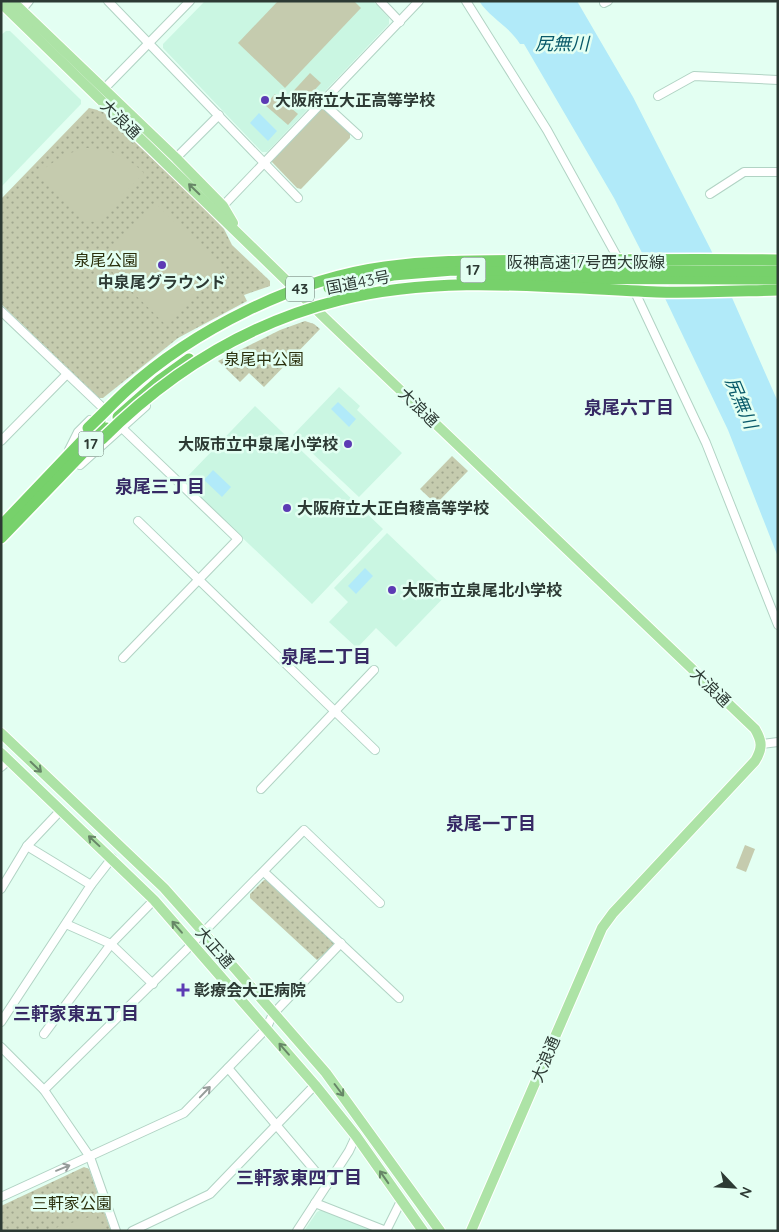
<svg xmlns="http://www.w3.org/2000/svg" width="779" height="1232" font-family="Quicksand,'Noto Sans JP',sans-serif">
  <defs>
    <pattern id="park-dots" width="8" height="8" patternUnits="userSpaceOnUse" patternTransform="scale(1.25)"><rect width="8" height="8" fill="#c5cbae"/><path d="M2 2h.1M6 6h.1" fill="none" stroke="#a0a68e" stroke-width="1.8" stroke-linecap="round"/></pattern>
  </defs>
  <rect width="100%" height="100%" fill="#e3fff2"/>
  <g fill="#caf6e2">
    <path d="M205,1H373L389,18V24L267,152H262L163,48V44Z"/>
    <path d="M6,31H10L81,100V104L1,187V35Z"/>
    <path d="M339,387L360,406L357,410L402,453L359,497L293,435Z"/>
    <path d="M255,406L383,529L312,604L190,488L193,484L186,478Z"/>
    <path d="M387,533L449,592L396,647L376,628L357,648L329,622L348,602L334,588Z"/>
    <path d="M321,1210L375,1231H304L317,1212Z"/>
  </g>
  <g fill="url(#park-dots)">
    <path d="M89,108L102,111L196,200L224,229L232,245L270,281V286L244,295L247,301L178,338L103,398H99L1,304V199Z"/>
    <path d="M305,321L314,324L320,329L264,387L249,373L240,382L218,361L280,330Z"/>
    <path d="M452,456L468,471L436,504L420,489Z"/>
    <path d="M264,880H268L334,941V945L317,960L250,898V894Z"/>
    <path d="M84,1167L89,1169L111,1231H1V1206Z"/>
  </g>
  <g fill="#c5cbae">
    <path d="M278,1H354L361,8L285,88L238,43Z"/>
    <path d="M310,73L321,83L298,108L287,98Z"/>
    <path d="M275,94L298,114L288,125L265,105Z"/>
    <path d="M321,107L325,108L350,134V138L301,189L297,188L272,162V158Z"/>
    <path d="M86,148C110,148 127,157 144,173L97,222L86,221L39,172L64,155Z"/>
    <path d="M156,204L223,268L167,326L101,261Z"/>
    <path d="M745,845L755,849L746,872L736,868Z"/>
    <path d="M96,1215L101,1231H50L49,1230Z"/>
  </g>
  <g fill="#b1eaf9">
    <path d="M479,1H577L633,97L711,250L778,402V557L728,430L662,292L614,198L524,44H520C509,26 490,18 479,1Z"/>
    <path d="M259,113L277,131L268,141L250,123Z"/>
    <path d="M338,402L356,419L349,427L331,409Z"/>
    <path d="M213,470L231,487L222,497L204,480Z"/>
    <path d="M365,568L373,576L356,594L348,586Z"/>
  </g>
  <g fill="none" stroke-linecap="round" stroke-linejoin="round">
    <g stroke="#b1d3c4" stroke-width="10">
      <g id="minor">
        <path d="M108,1L298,198"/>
        <path d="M380,1L400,22"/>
        <path d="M466,1L547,130L620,262"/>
        <path d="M604,3L608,1"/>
        <path d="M19,13L29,1"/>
        <path d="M100,93L190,1"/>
        <path d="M658,96L694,76L778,80"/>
        <path d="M322,102L358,135"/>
        <path d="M176,158L219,115"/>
        <path d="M710,194L744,172H778"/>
        <path d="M220,209L419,1"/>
        <path d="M633,288L706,443L778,625"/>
        <path d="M1,311L102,407"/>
        <path d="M122,428L238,539L123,658"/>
        <path d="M1,441L67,374"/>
        <path d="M69,450L78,432L90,420"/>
        <path d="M80,465L146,406"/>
        <path d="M138,521L375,750"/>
        <path d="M762,744L778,742"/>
        <path d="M1,767L9,760"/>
        <path d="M261,789L374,670"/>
        <path d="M27,846L91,885"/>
        <path d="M264,872L399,998"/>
        <path d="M1,889L27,846L61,810"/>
        <path d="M66,924L111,944L153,984"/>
        <path d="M1,1022L91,885L112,858"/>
        <path d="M44,1034L111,944L154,900"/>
        <path d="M1,1047L44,1090L90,1157L116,1231"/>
        <path d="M228,1068L327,1185"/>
        <path d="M44,1090L185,951L304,830L380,903"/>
        <path d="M1,1197L184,1113L266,1029L273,1014L341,943"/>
        <path d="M315,1203L386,1231"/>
        <path d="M132,1231L210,1194L315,1085"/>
        <path d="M297,1231L349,1151L356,1136"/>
        <path d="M386,1231L401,1201"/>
      </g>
    </g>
    <g stroke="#fff" stroke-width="12">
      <g id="major">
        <path d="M12,1L176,158L223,206L233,223"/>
        <path d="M1,3L330,323L755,729C762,741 763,748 755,761L613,913L602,928L471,1231"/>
        <path d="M1,733L164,888L204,933L326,1073L440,1231"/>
        <path d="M1,753L154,900L315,1085L356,1136L423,1231"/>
      </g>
    </g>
    <g stroke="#fff" stroke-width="14">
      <g id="highway">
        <path d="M674,285L706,284"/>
        <path d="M118,417L160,380L189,359"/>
        <path d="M1,526L100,422"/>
        <path d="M1,538L107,428"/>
      </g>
    </g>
    <use href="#minor" stroke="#fff" stroke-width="8"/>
    <use href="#major" stroke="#ade3a6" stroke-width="10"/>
    <use href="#highway" stroke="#77d16b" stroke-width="11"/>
    <g stroke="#fff" stroke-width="14" stroke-linecap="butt">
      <g id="highway-bridge">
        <path d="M462,278L778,279"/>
        <path d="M329,288L393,275L453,270L778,271"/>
        <path d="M88,428C101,416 113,403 126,391C193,330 295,279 385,267C440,259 496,261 551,260C627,260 702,259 778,260"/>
        <path d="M102,439C169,372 248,323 340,300C443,274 552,288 657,292C697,293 738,291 778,290"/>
      </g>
    </g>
    <use href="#highway-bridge" stroke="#77d16b" stroke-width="11"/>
  </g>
  <defs><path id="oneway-shaft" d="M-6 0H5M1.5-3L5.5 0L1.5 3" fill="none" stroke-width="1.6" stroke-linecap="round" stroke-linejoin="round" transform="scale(1.25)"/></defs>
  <g stroke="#678667">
    <use href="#oneway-shaft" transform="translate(194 189) rotate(-136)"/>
    <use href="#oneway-shaft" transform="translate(36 767) rotate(44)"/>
    <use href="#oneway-shaft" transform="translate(94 841) rotate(-137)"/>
    <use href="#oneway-shaft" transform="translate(177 927) rotate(-131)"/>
    <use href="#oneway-shaft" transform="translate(284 1049) rotate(-131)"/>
    <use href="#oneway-shaft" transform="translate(339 1090) rotate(53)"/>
    <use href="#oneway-shaft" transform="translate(384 1177) rotate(-125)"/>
  </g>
  <g stroke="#969c9a">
    <use href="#oneway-shaft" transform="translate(205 1092) rotate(-46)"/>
    <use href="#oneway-shaft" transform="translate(63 1168) rotate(-22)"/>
  </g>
  <g fill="#5c3bb4" stroke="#e3fff2" stroke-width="2">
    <circle cx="265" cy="100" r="5"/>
    <circle cx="162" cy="265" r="5"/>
    <circle cx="348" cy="444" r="5"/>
    <circle cx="287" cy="508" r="5"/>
    <circle cx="392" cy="590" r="5"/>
    <path d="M180.5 982.5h5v5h5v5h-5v5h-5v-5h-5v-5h5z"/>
  </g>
  <g text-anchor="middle" stroke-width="5" stroke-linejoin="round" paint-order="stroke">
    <g fill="#e3fff2" stroke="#64756d" stroke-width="1">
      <rect x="460.5" y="257.5" width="25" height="25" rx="4"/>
      <rect x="286" y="276.5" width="28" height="25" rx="4"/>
      <rect x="78.5" y="431.5" width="25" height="25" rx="4"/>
    </g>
    <g font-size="15" font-weight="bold" fill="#2d3a34">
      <text x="473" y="275">17</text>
      <text x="300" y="294">43</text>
      <text x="91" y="449">17</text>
    </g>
    <g font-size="16" font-weight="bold" fill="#2d3a34" stroke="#e3fff2" text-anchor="start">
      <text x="275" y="106">大阪府立大正高等学校</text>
      <text x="162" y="288" text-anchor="middle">中泉尾グラウンド</text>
      <text x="338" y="450" text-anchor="end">大阪市立中泉尾小学校</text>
      <text x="297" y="514">大阪府立大正白稜高等学校</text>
      <text x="402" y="596">大阪市立泉尾北小学校</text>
      <text x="194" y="996">彰療会大正病院</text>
    </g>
    <g font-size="16" fill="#2d3a34" stroke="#e3fff2">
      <text transform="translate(121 119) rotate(44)" y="6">大浪通</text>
      <text x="586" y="268">阪神高速17号西大阪線</text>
      <text transform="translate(358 282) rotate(-11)" y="6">国道43号</text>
      <text transform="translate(419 407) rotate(44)" y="6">大浪通</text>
      <text transform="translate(711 687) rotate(44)" y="6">大浪通</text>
      <text transform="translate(215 947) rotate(49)" y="6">大正通</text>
      <text transform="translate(545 1059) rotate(-67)" y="6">大浪通</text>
    </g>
    <g font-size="16" fill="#2b300d" stroke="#e3fff2">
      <text x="106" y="266">泉尾公園</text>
      <text x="264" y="365">泉尾中公園</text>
      <text x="72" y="1209">三軒家公園</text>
    </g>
    <g font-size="18" font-style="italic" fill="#085969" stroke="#e3fff2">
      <text x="562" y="50">尻無川</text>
      <text transform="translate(741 403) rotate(67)" y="6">尻無川</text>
    </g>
    <g font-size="18" font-weight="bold" fill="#372a65" stroke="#e3fff2">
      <text x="629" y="414">泉尾六丁目</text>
      <text x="160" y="493">泉尾三丁目</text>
      <text x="326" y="663">泉尾二丁目</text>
      <text x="491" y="830">泉尾一丁目</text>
      <text x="76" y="1020">三軒家東五丁目</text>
      <text x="299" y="1184">三軒家東四丁目</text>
    </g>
  </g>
  <rect width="779" height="1232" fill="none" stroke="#2d3a34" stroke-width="5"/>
  <g transform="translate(734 1187) rotate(115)" stroke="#e3fff2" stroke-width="4" paint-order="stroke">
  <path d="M0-4L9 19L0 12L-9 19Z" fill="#2d3a34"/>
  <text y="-8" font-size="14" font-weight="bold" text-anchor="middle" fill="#2d3a34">N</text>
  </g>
</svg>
